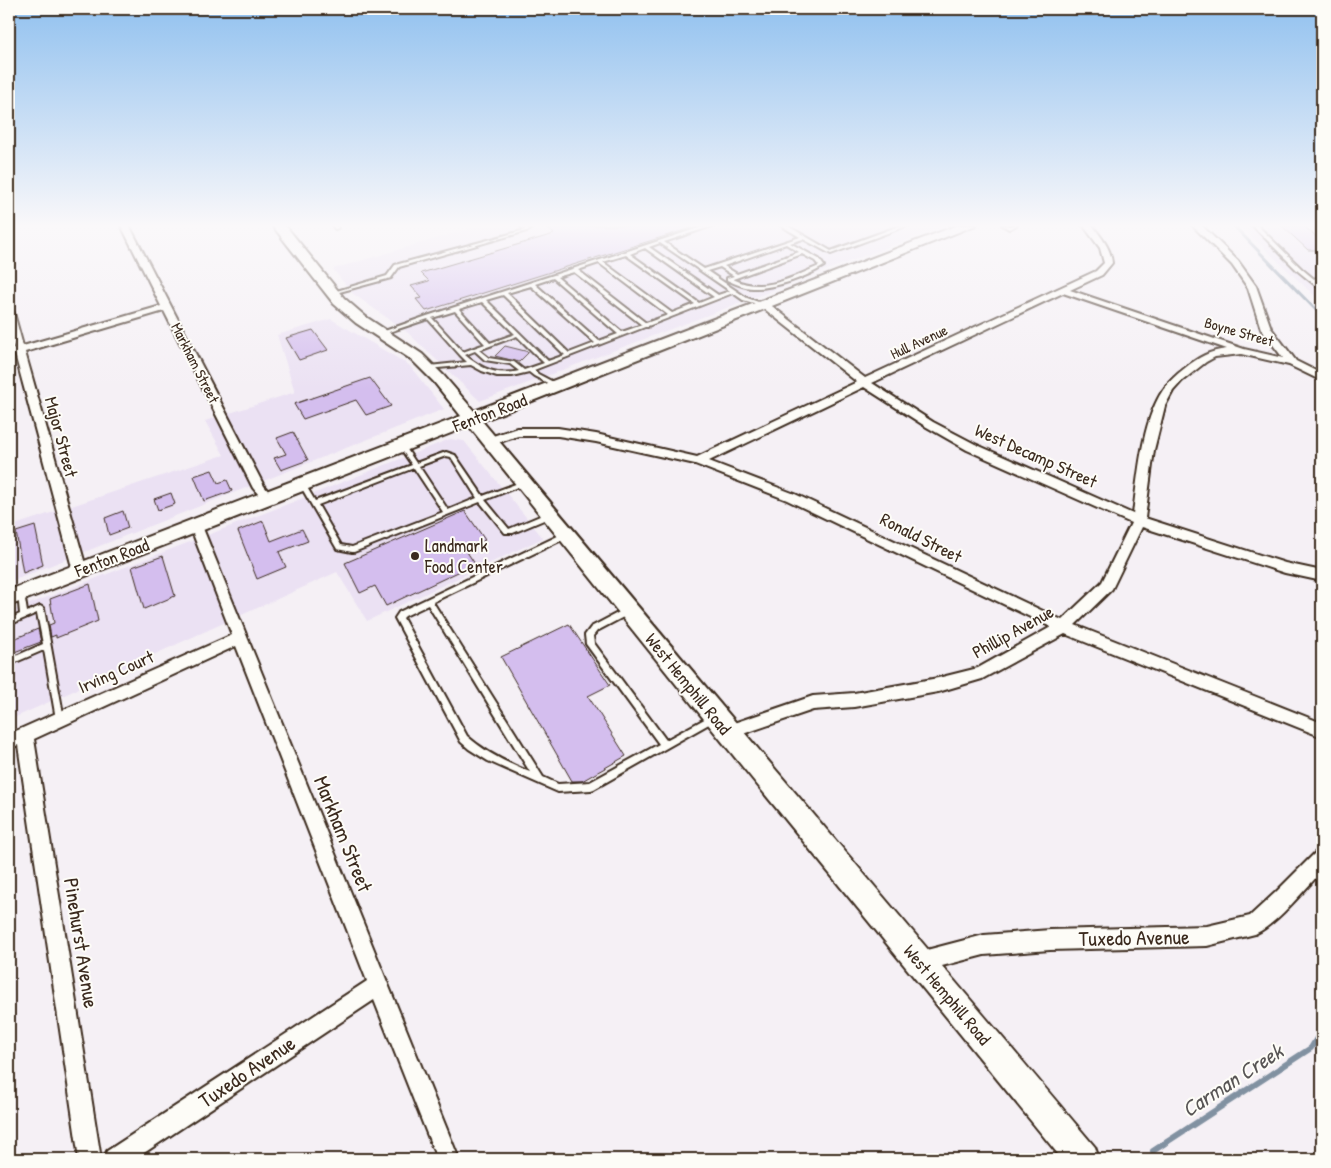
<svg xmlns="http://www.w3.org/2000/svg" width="1331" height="1168" font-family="'Patrick Hand',sans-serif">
  <rect width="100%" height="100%" fill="#f5f0f5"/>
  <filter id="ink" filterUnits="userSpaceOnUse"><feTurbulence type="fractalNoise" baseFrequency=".02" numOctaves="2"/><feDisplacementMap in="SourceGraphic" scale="10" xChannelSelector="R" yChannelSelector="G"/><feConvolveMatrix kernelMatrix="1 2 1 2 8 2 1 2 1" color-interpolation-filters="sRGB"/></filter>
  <g filter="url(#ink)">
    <g fill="#ebe1f3">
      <path d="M482,225H946L480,401L407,332L352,293L333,269Z"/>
      <path d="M1240,225H1322V303L1301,283Z"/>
      <path d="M331,319L409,365L444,409L9,582V527L224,455L205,421L295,392L277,335Z"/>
      <path d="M450,439L464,441L543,538L367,621L337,572L9,720V612L293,502Z"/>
    </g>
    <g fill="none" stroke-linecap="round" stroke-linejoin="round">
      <path stroke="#8191a1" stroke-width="3" d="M1233,225L1316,310L1322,313"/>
      <path stroke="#8191a1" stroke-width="6" d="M1153,1151L1311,1048L1322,1030"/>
    </g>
    <g fill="#d4beee" stroke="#3b2a1e">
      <path d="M544,225H691V228L426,311L416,299L422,298L411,286L429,281L421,273L554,234Z"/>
      <path d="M1281,225H1303L1322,242V250H1308Z"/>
      <path d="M313,330L328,350L299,360L286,338Z"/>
      <path d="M505,346L529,352L519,362L495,356Z"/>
      <path d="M370,378L391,406L366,415L356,400L303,419L294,404Z"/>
      <path d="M293,432L308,460L281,470L274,458L286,454L277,438Z"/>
      <path d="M212,470L218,483L227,480L232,491L204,501L194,476Z"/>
      <path d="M171,493L175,504L158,510L154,499Z"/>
      <path d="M123,511L128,528L109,535L105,518Z"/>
      <path d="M465,511L485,540L465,549L475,564L386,606L375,586L360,593L345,563Z"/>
      <path d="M263,521L271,541L302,529L308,541L279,552L286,567L257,579L238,531Z"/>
      <path d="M35,526L43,565L23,573L16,532Z"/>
      <path d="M163,556L175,596L144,609L132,567Z"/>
      <path d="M90,584L98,621L56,638V635L51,637L49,625L54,623L50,599Z"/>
      <path d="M569,624L610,685L588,696L626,756L582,781H572L501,657Z"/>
      <path d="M38,629L41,642L9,654V641Z"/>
    </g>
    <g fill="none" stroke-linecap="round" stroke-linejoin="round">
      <g stroke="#3b2a1e" stroke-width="4">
        <g id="lane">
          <path d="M332,225H336L338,228L335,229Z"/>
          <path d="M520,225H525L530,230L399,267L391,278L332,294L330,293L387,276L395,265L525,230Z"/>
          <path d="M708,225H715L664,242L704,269L800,237L780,225H786L831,251L902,225H909L831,254L803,239L790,243L819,259L824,266C807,277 774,289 753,288C744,288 736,284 727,280V278L734,276L720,267L707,271L747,298L767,305L765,306L743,300L733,293L648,326V327H645L534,370L538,374L559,385V387L557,388L534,376L529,372L512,376H497L482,371L471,365L427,369V367L429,366L467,362L460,355L428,319L383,334L379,333L427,316ZM660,243L730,291L718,295L649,247ZM786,244L799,252L737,274L724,266ZM645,248L714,297L699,303L630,254ZM802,254L815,261L819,266C791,278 763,294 733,279ZM626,255L695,304L672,313L603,262ZM599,263L668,315L646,323L578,270ZM574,272L642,325L622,332L557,277ZM553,278L618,334L599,341L535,284ZM531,286L595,343L569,353L507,293ZM503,295L565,355L548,361L486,300ZM482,302L515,334L490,343L459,309ZM455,311L485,344L463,352L432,318ZM517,336L544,363L524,370L514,362L489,358L479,350ZM475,351L485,360L510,364L519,371C497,376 482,369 465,355Z"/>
          <path d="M1002,225L1009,226L1017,225L1009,229Z"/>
          <path d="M1252,225H1257L1302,269L1314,279L1322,275V278L1316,281L1322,286V289H1320L1298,271Z"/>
          <path d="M402,444L404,445L416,463L446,452L455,455L483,496L521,482H525L526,483L525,484L485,500L509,529L547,513H551L552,515L551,517L513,533H505L480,502L354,552H352L337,549L300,485L301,484H305L315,501L412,465L399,446ZM446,456L451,457L477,498L448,510L419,466ZM414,468L443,512L352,547L341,545L318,505Z"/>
          <path d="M564,533H566L569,535L568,537L433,602L543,777L558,784L590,782L659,744L586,644L585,635L591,627L625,609H631L632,611L631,613L597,631L593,636L594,643L666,740L710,716L713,715L716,716L717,718L716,720L594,789L591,790L558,792L488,761L469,749L461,742L395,618L399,612ZM428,605L530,772C507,763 486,753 467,736L403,618L405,616Z"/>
          <path d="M21,590L23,591L24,593L27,612L40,606L42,607L44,609L64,719L63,721L60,723L57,721L56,719L44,650L9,665V659L43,644L37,613L9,625V619L20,614L18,593L19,591Z"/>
        </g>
      </g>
      <g stroke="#3b2a1e" stroke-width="4">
        <g id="street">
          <path d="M121,225H129L264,486L274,498L272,501H264L253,488L164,311L25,352L87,571L85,575H75L73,571L15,354L9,356V350L14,348L9,330V310L14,313L23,346L161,306Z"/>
          <path d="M1083,225H1092C1101,237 1111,248 1112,263L1102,275L1070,290L1244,349L1283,358L1261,329L1248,288L1232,265L1192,225H1201L1238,261L1256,286L1271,328L1296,361L1322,374V381L1289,365L1241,354L1215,357L1206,362L1182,381L1173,391L1165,406L1154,450L1145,518L1285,563L1322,571V581L1285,573L1142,527L1112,589L1075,625L1322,723V737L1065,634L982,679L938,692L854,707L813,710L728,739L722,737L720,732L722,727L813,696L854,693L938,678L978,668L1051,627L787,500L695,464L596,442L558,436H518L491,445L485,441L487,438L517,428H558L596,434L697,457L857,382L762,307V303H768L865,378L1096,271L1104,263L1100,248ZM1063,293L1227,349C1209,351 1199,357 1185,368C1177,374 1169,381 1163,390C1142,421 1138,476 1133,514L975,444L933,422L872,383ZM864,387L925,426L967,450L1131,523L1102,582L1062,620L795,494L709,461Z"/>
          <path d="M196,521L201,523L202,526L459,1159H437L374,1000L135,1159H104L107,1151L367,981L236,646L34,739L101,1159H79L18,745L9,749V734L232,635L190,526L191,523Z"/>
          <path d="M1322,849V871C1305,889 1277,924 1255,934L1207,946L1050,950L984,955L919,972L912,969L909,962L912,955L919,952L984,935L1050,930L1207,926L1250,916L1276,892L1316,852Z"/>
        </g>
      </g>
      <g stroke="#3b2a1e" stroke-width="4">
        <path id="secondary" d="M272,225H285L344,298L366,317L422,354L444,376L474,411L958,225H976L482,421C685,664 891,905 1095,1147L1099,1159H1062L720,739L469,426L9,606V590L461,416L434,382L412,360L356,323L334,304Z"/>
      </g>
      <path stroke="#3b2a1e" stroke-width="2" stroke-dasharray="3 2.5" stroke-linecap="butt" d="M1310,225L1322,236"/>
      <use href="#lane" fill="#fdfcf7" fill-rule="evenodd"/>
      <use href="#street" fill="#fdfcf7" fill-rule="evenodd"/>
      <use href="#secondary" fill="#fdfcf7" fill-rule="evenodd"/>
    </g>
  </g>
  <linearGradient id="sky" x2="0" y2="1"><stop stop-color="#91c1ef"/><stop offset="0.58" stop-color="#faf8fa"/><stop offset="1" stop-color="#faf8fa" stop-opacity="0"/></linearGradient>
  <rect width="1331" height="389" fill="url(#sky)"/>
  <circle fill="#3b2a1e" stroke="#fdfcf7" stroke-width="2" cx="415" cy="556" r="5"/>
  <g text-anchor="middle" stroke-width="4" stroke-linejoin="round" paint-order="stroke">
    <g font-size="15" fill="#3b2a1e" stroke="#fdfcf7">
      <text transform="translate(1239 332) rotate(16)" y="5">Boyne Street</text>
      <text transform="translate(919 342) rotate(-25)" y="5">Hull Avenue</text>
      <text transform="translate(195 363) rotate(63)" y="5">Markham Street</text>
    </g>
    <g font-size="18" fill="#3b2a1e" stroke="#fdfcf7">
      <text transform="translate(490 413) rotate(-21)" y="6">Fenton Road</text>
      <text transform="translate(61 437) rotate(75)" y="6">Major Street</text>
      <text transform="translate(1036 456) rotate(24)" y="6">West Decamp Street</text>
      <text transform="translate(921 538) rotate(27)" y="6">Ronald Street</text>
      <text transform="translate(112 558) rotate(-21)" y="6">Fenton Road</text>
      <text transform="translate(1013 632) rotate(-29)" y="6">Phillip Avenue</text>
      <text transform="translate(116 672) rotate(-24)" y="6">Irving Court</text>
      <text transform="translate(688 684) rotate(51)" y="6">West Hemphill Road</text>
      <text transform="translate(947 995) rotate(50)" y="6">West Hemphill Road</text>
    </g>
    <g font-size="18" fill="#3b2a1e" stroke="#fdfcf7" text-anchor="start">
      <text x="425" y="552">Landmark<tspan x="425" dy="21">Food Center</tspan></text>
    </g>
    <g font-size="21" fill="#3b2a1e" stroke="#fdfcf7">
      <text transform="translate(343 834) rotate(68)" y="7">Markham Street</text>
      <text transform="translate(1134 938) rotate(-1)" y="7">Tuxedo Avenue</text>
      <text transform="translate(81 943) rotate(81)" y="7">Pinehurst Avenue</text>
      <text transform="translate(247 1072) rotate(-34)" y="7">Tuxedo Avenue</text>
    </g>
    <g font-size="22" font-style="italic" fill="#585555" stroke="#fdfcf7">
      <text transform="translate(1232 1080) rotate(-33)" y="8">Carman Creek</text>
    </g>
  </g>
  <rect width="1331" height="1168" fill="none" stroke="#fdfcf7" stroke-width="30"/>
  <rect x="15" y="15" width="1301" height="1138" fill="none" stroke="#3b2a1e" stroke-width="2" filter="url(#ink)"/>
</svg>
